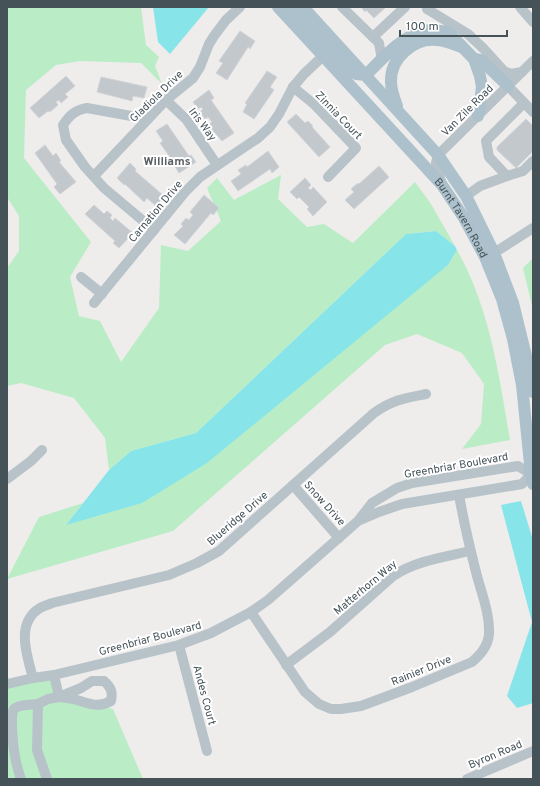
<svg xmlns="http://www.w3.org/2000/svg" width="540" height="786" font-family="Overpass,sans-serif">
  <rect width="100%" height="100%" fill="#efecec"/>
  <g fill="#baedc6">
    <path d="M7,7H141L146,45L159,57L155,66L162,84L141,63L80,61L56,65L26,90L24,158L91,242L70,277L79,316L100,321L121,362L159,308L161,245L188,251L221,221L207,188L217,178L234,200L281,175L278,199L307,227L324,224L353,243L415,182L431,204L455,246L436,231L406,234L196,433L131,451L109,470L105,438L74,398L21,383L7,386V268L19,251V216L7,197Z"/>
    <path d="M457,250C490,308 499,375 510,440L462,449L481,424L484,384L462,353L417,334L385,345L173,531L7,579L39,517L83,503L67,524L448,265Z"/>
    <path d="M533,258V310L523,268Z"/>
    <path d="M50,672L56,693L113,709L143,779H7V683Z"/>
  </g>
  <g fill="#87e5ea">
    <path d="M153,7H209L170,54L158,42Z"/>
    <path d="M436,231L455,246L457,250L448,265L207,463L142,503L66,525L109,470L131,451L196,433L406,234Z"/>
    <path d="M521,501L533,540V703L517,708L507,696L532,622L501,505Z"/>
  </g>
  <g fill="#c3c8cc" stroke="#d0d4d8">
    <path d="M361,7H386L374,18L366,10L365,12Z"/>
    <path d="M240,31L255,41L250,49L248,47L227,80L216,73L223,63L219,61Z"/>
    <path d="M267,71L277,77L270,87L274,90L254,119L243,112L247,104L245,103Z"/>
    <path d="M66,76L75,86L65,94L68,97L61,103L59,100L56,102L58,105L50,112L48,111L39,118L30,108Z"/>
    <path d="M101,77L147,87L144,98L133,96L132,101L97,92Z"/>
    <path d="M209,90L214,98L211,100L234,133L222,141L208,125L212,122L208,117L205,119L200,112L203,109L201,107L198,109L193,102Z"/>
    <path d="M296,114L305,123L308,121L313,126L312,127L330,147L319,157L287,122Z"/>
    <path d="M526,119L533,126V151L516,168L497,150V147Z"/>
    <path d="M167,124L189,156L191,155L196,162L179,173L174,165L175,164L160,143L163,141L156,131Z"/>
    <path d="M45,145L53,156L56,153L61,161L59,162L76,182L60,194L54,187L57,184L35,153Z"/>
    <path d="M268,151L279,167L272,173L270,169L238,191L231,181L241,174L238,170L246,165L247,167Z"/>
    <path d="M130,163L136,169L135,171L164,196L156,206L147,198L144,202L125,184L124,185L117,178Z"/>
    <path d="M379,166L389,177L354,209L345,200L354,192L351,189L358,183L359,184Z"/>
    <path d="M305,178L311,185L308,188L311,190L313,187L327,202L313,216L307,209L309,207L299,197L297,199L290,192Z"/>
    <path d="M204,195L219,208L213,215L211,213L185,244L174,235L183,226L181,224L186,218L189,220L193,215L190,212Z"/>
    <path d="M94,205L104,214L107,211L112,215L110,218L113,221L115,218L133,233L119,248L113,243L115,241L85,214Z"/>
  </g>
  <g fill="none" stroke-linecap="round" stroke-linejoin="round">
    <g stroke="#b7c3c9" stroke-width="10">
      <path d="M342,7L379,43L382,60"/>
      <path d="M520,7L533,22"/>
      <path d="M427,9L468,34L484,49L504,71L511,74L522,72"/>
      <path d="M373,37L405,7"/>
      <path d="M508,86L533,112"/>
      <path d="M293,87L315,105L356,148L328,177"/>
      <path d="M166,100L186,119L217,165"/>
      <path d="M148,119L87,108C75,110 70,115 63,125L66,140L85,167L104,188L154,230"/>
      <path d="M94,176L166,100L193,78L200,67L209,44L214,36L226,20L240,7"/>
      <path d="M507,176L523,171L533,161"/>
      <path d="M442,185L436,163L438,155L533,61"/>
      <path d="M466,196L480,186L507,176L489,157L486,141L524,103"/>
      <path d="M494,253L533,228"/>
      <path d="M81,277L102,294"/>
      <path d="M94,303L185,192L200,177L258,138L270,127L279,114L293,87L304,74L323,56"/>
      <path d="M7,479L31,461L42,450"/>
      <path d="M293,485L339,538"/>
      <path d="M251,612L305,692L319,704L331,709H341L361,706L412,687L472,662C481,654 488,646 489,634C490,615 482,594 477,576C470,549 464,523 459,495"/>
      <path d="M179,645L207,751"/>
      <path d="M286,665L330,632L393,576C415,561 444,557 470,551"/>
      <path d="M54,675L59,697"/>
      <path d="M33,678C27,656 15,623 40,608C43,606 48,605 52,603L169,575L197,563L219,551L374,413C392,400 405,398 426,394"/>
      <path d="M7,684L33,678L54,675L179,645L211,633L251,612L268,600L358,521L372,503L397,488L412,483L518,466L531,474L522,484L402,504L379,512L358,521"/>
      <path d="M21,779C14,760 12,742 12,721C12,717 12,712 14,709C19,704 32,705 38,704"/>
      <path d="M47,779L37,750L38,704L48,699L59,697L81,688L92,681H104C111,687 113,692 111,701C98,708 91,704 77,700C71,698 65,698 59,697"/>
      <path d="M467,779L533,751"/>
    </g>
    <g stroke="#acc1cb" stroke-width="12">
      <path id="s1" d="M278,7L442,185L464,218L485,257L502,299L513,339L522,385L531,474L533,484"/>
      <path d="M290,7L348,69L356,74L366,75C381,60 402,36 423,31C431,29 440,31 448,32L474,59L480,76L482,87L478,116"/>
      <path d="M303,7L438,155L466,196L494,253L513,303L526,356L529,382L533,392"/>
      <path d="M474,59L481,60L508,86"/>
      <path d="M397,106C394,98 391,90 391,82C390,58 414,38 436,40C445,40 453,44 461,47"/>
    </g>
  </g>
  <g text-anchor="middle" stroke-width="4" stroke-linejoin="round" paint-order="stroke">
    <g font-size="11" fill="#455359" stroke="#fff">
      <text transform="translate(156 96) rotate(-44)" y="4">Gladiola Drive</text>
      <text transform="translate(467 110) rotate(-45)" y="4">Van Zile Road</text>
      <text transform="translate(339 115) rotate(46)" y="4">Zinnia Court</text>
      <text transform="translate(203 124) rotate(53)" y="4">Iris Way</text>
      <text transform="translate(155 211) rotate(-50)" y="4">Carnation Drive</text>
      <text dy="4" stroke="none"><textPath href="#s1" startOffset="280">Burnt Tavern Road</textPath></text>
      <text transform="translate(456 465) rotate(-10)" y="4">Greenbriar Boulevard</text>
      <text transform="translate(325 503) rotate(48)" y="4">Snow Drive</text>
      <text transform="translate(237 518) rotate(-41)" y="4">Blueridge Drive</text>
      <text transform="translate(365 587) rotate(-40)" y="4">Matterhorn Way</text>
      <text transform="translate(150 638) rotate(-15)" y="4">Greenbriar Boulevard</text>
      <text transform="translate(421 670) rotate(-22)" y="4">Rainier Drive</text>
      <text transform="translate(205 695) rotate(75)" y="4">Andes Court</text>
      <text transform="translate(495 754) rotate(-23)" y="4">Byron Road</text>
    </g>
    <g font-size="12" font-weight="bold" fill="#595e61" stroke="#fff">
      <text x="167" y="165">Williams</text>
    </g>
  </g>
  <rect width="540" height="786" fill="none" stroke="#455359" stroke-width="16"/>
  <path d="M400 30v6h107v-6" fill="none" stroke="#455359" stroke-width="2"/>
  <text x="406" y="30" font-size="12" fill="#455359" stroke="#ffffff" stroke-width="3" paint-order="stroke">100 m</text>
</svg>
